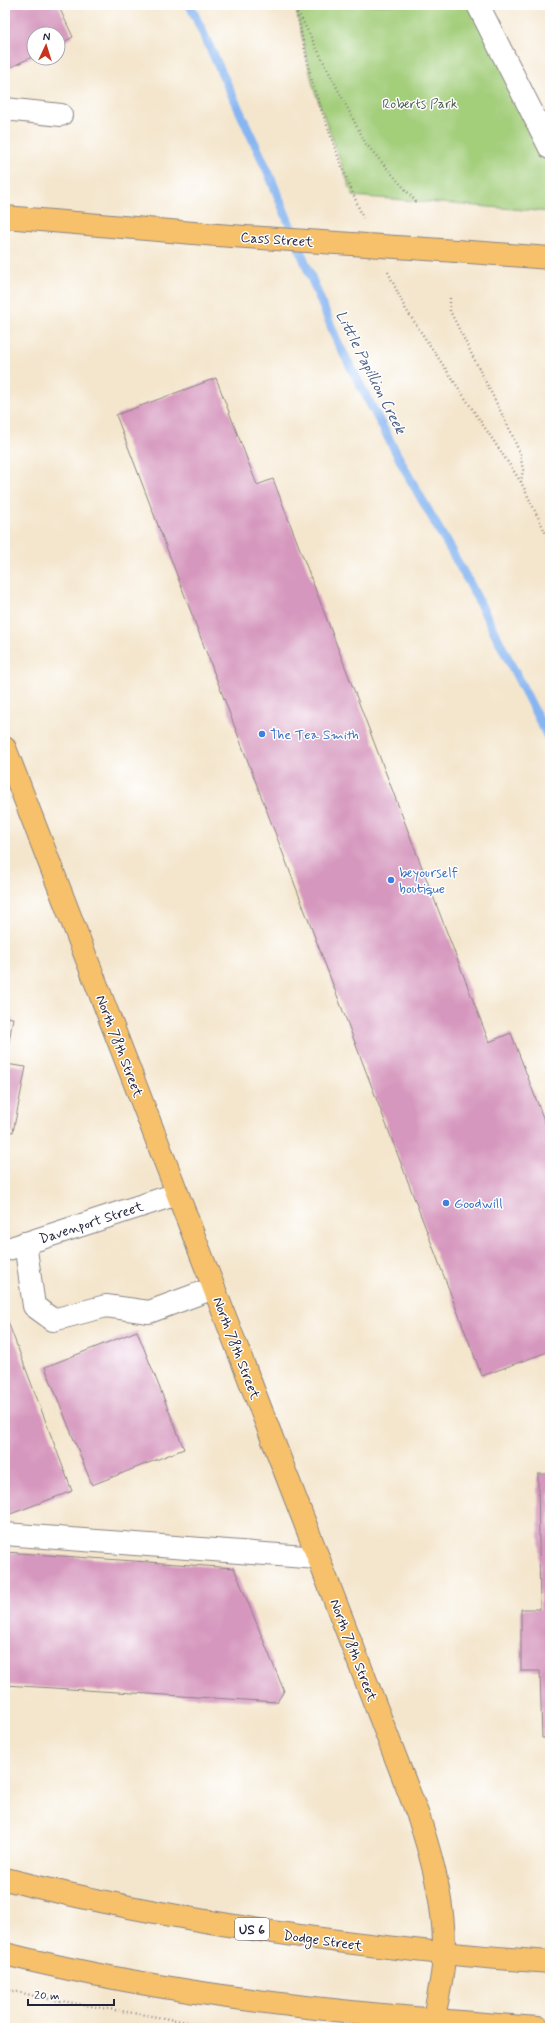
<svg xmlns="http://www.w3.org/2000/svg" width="555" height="2033" font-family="Mynerve,sans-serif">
  <rect width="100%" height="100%" fill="#fff"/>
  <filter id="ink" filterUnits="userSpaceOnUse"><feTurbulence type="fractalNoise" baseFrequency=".025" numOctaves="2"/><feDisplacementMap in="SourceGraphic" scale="8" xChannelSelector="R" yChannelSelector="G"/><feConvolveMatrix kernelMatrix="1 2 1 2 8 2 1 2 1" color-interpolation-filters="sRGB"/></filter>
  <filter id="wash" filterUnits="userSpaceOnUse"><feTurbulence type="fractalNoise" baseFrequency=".012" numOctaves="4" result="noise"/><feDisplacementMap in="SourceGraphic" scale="16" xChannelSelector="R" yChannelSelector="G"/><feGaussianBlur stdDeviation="0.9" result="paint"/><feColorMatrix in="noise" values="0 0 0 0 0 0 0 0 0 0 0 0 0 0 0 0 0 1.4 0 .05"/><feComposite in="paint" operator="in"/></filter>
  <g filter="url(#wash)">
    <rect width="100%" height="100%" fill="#f4e6cd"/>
    <path fill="#a3ce7a" stroke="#62785a" d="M295,5H478L550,148V212L353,196L313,86Z"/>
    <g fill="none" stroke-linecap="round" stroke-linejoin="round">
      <path stroke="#86b5f1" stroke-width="9" d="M190,5L269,174L338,343L408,475L470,584L550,741"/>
    </g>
    <g id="blocks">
      <g fill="#d697be">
        <path d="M5,5H58L73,37L58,45V34H34V56L5,70Z"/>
        <path d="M216,378L257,485L273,479L489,1042L511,1033L550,1136V1351L482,1376L116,415Z"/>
        <path d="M5,1017L13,1018L6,1059L5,1058Z"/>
        <path d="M5,1064L26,1067L13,1132L5,1131Z"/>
        <path d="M5,1314L72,1491L5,1516Z"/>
        <path d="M137,1331L184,1449L92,1485L45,1367Z"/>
        <path d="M538,1474H550V1738H542L540,1671H521V1609H540Z"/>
        <path d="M5,1552L234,1568L284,1691L277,1702L5,1685Z"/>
      </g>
    </g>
  </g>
  <g filter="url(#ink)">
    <use href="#blocks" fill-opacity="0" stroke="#8b8484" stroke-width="1"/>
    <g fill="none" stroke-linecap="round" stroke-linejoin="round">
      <g stroke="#8b8484" stroke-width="24">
        <g id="minor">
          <path d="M478,5L550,148"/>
          <path d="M5,109L61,115"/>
          <path d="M25,1243L34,1306L53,1320L106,1306L149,1312L214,1288"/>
          <path d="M5,1250L177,1194"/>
          <path d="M5,1534L318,1558"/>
        </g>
      </g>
      <g stroke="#8b8484" stroke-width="24">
        <g id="major">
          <path d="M5,217L217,235"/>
          <path d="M456,251L550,258"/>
          <path d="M5,748L419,1818C433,1861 445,1907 444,1953C444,1976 436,2004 432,2028"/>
        </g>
      </g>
      <g stroke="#8b8484" stroke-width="24">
        <g id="highway">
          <path d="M5,1879C184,1924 366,1949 550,1962"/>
          <path d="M5,1954C180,1998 359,2015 539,2028"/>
        </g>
      </g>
      <g stroke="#8b8484" stroke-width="2.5" stroke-dasharray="1 3" stroke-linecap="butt">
        <path d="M295,5L313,86L340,162L363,218"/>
        <path d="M298,12L366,144L416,202"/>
        <path d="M388,272L405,308L521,482L550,542"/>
        <path d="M450,298V311L511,432L520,454L523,470L521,482"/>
        <path d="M5,1989L43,1998L223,2028"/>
      </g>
      <use href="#minor" stroke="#fff" stroke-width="22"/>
      <use href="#major" stroke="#f6c16b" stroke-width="22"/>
      <use href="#highway" stroke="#f6c16b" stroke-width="22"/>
      <g stroke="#8b8484" stroke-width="24" stroke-linecap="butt">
        <path id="major-bridge" d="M217,235L456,251"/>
      </g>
      <use href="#major-bridge" stroke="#f6c16b" stroke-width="22"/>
    </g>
  </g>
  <g fill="#3f7fe0" stroke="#fff" stroke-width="1.5">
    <circle cx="262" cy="734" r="4"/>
    <circle cx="391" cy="880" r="4"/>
    <circle cx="446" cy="1203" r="4"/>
  </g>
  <g text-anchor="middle" stroke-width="3" stroke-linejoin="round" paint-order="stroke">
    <rect fill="#fff" stroke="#646476" stroke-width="1" x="235" y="1918" width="34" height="22" rx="3"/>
    <g font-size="13" font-weight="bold" fill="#22223b">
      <text x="252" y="1934">US 6</text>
    </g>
    <g font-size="14" fill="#4f5e51" stroke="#fff">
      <text x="420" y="108">Roberts Park</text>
    </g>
    <g font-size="14" fill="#22223b" stroke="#fff">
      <text transform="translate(277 239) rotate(4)" y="5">Cass Street</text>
      <text transform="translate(120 1046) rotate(69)" y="5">North 78th Street</text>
      <text transform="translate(91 1222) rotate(-18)" y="5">Davenport Street</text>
      <text transform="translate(237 1348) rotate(69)" y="5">North 78th Street</text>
      <text transform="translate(354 1650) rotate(69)" y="5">North 78th Street</text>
      <text transform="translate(323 1940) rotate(8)" y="5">Dodge Street</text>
    </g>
    <g font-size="14" fill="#366cbe" stroke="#fff" text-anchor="start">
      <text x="270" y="739">The Tea Smith</text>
      <text x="399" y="877">beyourself<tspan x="399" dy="16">boutique</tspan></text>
      <text x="454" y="1208">Goodwill</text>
    </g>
    <g font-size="15" font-style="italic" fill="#4a5d84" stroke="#fff">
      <text transform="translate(371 372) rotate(63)" y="5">Little Papillion Creek</text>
    </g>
  </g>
  <rect width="555" height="2033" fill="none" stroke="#fff" stroke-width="20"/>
  <g transform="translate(46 46) rotate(4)"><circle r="19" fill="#ffffff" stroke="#a7a7b1"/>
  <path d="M0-3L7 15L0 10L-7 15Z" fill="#c8321e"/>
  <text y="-6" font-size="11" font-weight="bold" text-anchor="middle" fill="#22223b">N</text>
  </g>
  <path d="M28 1999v6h86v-6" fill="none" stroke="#22223b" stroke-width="2"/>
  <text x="34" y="1999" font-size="12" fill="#22223b" stroke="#ffffff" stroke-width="3" paint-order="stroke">20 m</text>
</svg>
